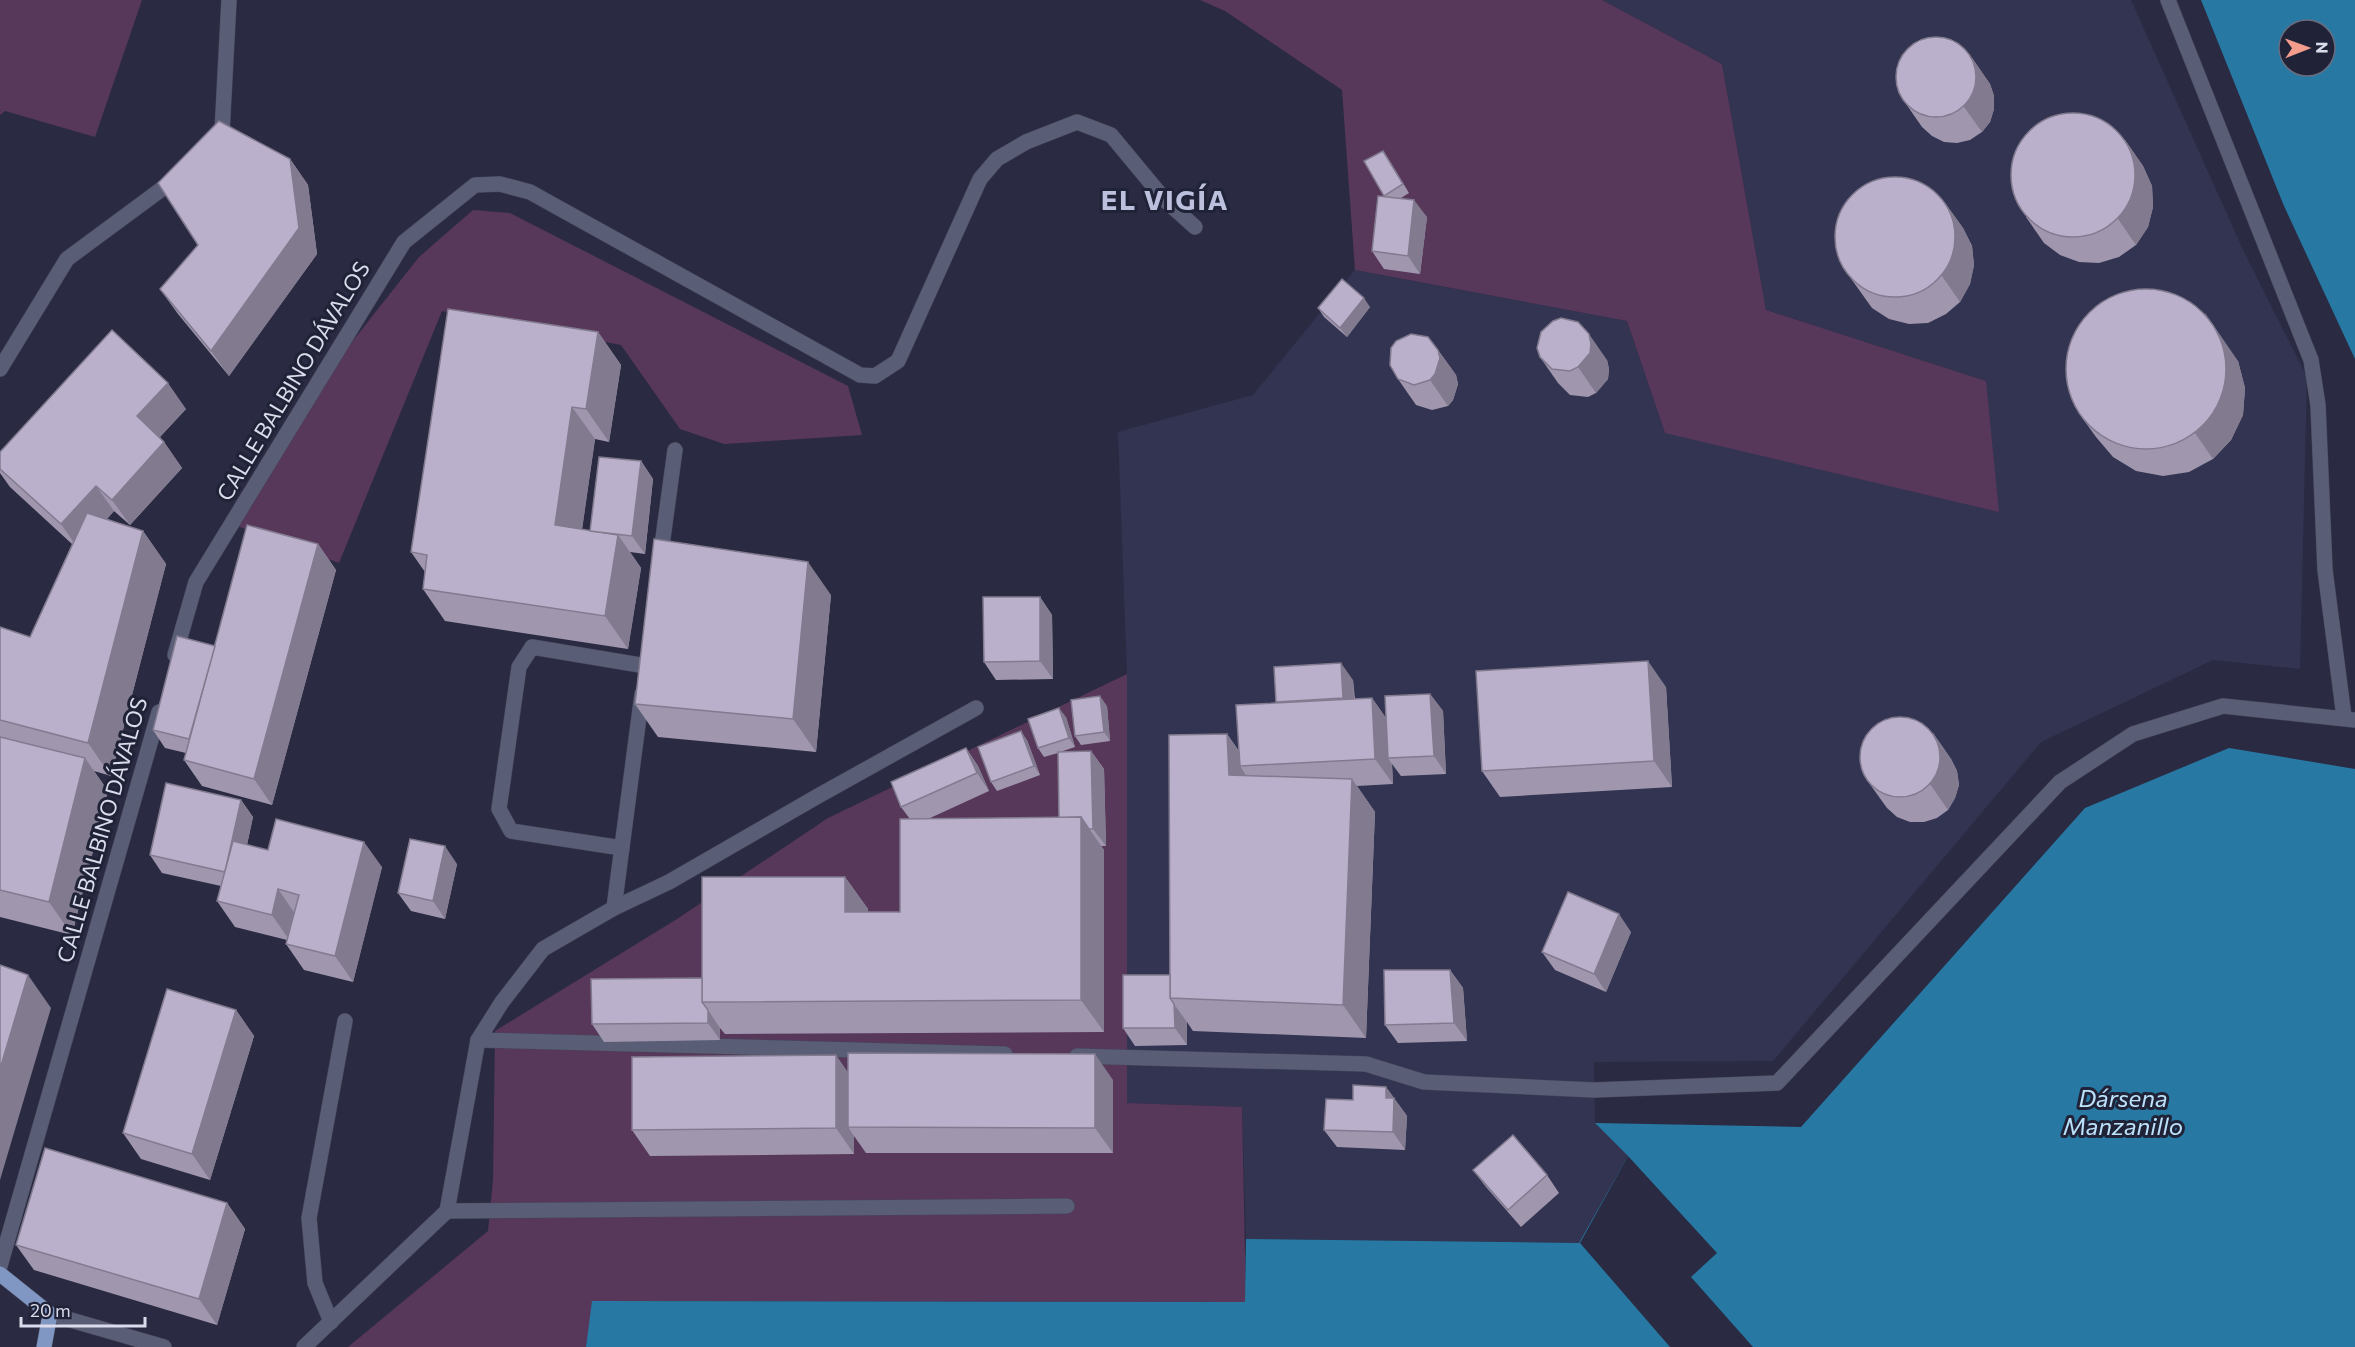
<svg xmlns="http://www.w3.org/2000/svg" width="2355" height="1347" font-family="Commissioner,sans-serif">
  <rect width="100%" height="100%" fill="#2a2b42"/>
  <path fill="#323451" d="M1602,0H2131L2244,252L2307,377L2300,669L2213,660L2041,742L1773,1061L1594,1062L1595,1123L1628,1156L1580,1243L1246,1239L1242,1107L1127,1103V674L1118,432L1253,395L1355,270L1627,321L1665,433L1986,381L1766,310L1722,64Z"/>
  <g fill="#57375a">
    <path d="M0,0H142L95,137L5,111L0,115Z"/>
    <path d="M1200,0H1602L1722,64L1766,310L1986,381L1999,512L1665,433L1627,321L1355,270L1342,90L1225,11Z"/>
    <path d="M473,210L510,213L848,386L862,435L724,444L680,429L621,345L442,311L339,563L226,522L329,371L419,257Z"/>
    <path d="M1127,674V1103L1242,1107L1246,1302L593,1301L586,1347H348L488,1231L493,1180L495,1031L677,919L828,818Z"/>
  </g>
  <g fill="#2779a3" fill-rule="evenodd">
    <path d="M2201,0H2355V359L2284,206ZM2289,30H2325V66H2289Z"/>
    <path d="M2229,748L2355,769V1347H586L592,1301L1245,1302L1246,1239L1579,1243L1628,1156L1595,1123L1801,1127L2085,808Z"/>
  </g>
  <path fill="#2a2b42" d="M1628,1156L1717,1253L1691,1277L1753,1347H1670L1580,1243Z"/>
  <g fill="none" stroke-linecap="round" stroke-linejoin="round">
    <g stroke="#47475b" stroke-width="16">
      <g id="minor">
        <path d="M2168,0L2311,360L2318,405L2325,570L2344,717"/>
        <path d="M214,141L222,132L229,0"/>
        <path d="M0,369L67,259L178,177"/>
        <path d="M660,560L675,450"/>
        <path d="M175,655L196,582L404,242L475,185L500,184L530,192L860,375L875,376L898,361L980,179L997,159L1026,142L1077,122L1111,135L1165,200L1195,227"/>
        <path d="M622,848L511,831L499,809L519,667L532,647L646,666"/>
        <path d="M614,908L642,694"/>
        <path d="M478,1040L1005,1054"/>
        <path d="M1077,1056L1366,1064L1424,1082L1594,1090L1777,1083L2060,782L2133,734L2223,706L2355,720"/>
        <path d="M447,1211L1067,1206"/>
        <path d="M0,1266L159,712"/>
        <path d="M50,1314L164,1347"/>
        <path d="M331,1322L315,1283L309,1218L345,1021"/>
        <path d="M304,1347L447,1211L478,1040L502,1002L543,949L614,908L669,882L818,796L976,708"/>
      </g>
    </g>
    <g stroke="#47475b" stroke-width="16">
      <path id="major" d="M0,1274L50,1314L44,1347"/>
    </g>
    <use href="#minor" stroke="#5a5d76" stroke-width="15"/>
    <use href="#major" stroke="#7f97c2" stroke-width="15"/>
  </g>
  <g fill="#a097af">
    <path d="M1972,58L1990,84L1994,96V109L1990,122L1982,132L1970,140L1957,143L1944,142L1932,136L1922,127L1904,101Z"/>
    <path d="M2125,140L2143,166L2152,186L2153,207L2148,227L2136,245L2119,257L2099,263L2079,262L2060,255L2044,243L2026,217Z"/>
    <path d="M290,159L308,185L317,254L229,376L178,314L160,289Z"/>
    <path d="M1389,160L1409,193L1401,198L1427,217L1420,274L1384,269L1372,251L1384,196Z"/>
    <path d="M1945,203L1963,228L1972,246L1974,265L1970,284L1960,302L1946,314L1928,323L1909,324L1889,319L1872,308L1842,266Z"/>
    <path d="M1370,307L1347,337L1324,317L1318,308Z"/>
    <path d="M598,332L621,365L609,442L595,439L582,529L590,531L641,461L653,479L645,554L630,552L641,568L628,649L445,621L423,589L425,572L411,552Z"/>
    <path d="M1438,350L1456,375L1458,384L1453,400L1448,406L1432,410L1416,405L1398,379Z"/>
    <path d="M1540,357L1607,360L1609,369L1608,379L1596,393L1588,397L1570,395L1558,383Z"/>
    <path d="M2238,361L2245,388L2243,415L2231,440L2213,459L2189,472L2163,476L2136,471L2113,457L2096,437L2078,412Z"/>
    <path d="M186,409L160,437L164,442L182,468L130,525L114,511L107,519L143,531L166,564L111,776L94,771L108,791L72,935L0,917V627L30,637L72,544L10,487L0,473V452Z"/>
    <path d="M318,544L336,570L272,805L202,786L184,760L186,753L165,748L153,730L215,646Z"/>
    <path d="M831,595L816,752L658,737L635,704Z"/>
    <path d="M1040,597L1052,615L1053,679L996,680L984,662Z"/>
    <path d="M1353,680L1355,699L1372,698L1386,718L1430,694L1443,711L1446,774L1401,776L1392,764L1393,784L1357,786L1375,812L1366,1038L1193,1031L1187,1022V1045L1135,1046L1123,1028L1170,975L1227,734L1239,751L1277,703Z"/>
    <path d="M1666,687L1672,787L1500,797L1482,771Z"/>
    <path d="M1107,706L1110,741L1081,745L1075,736Z"/>
    <path d="M1066,717L1075,747L1060,752L1091,751L1104,769L1106,846H1101L1104,850V1032L725,1034L720,1028V1040L604,1042L592,1024L702,978L845,877L868,909V912H900L910,819L901,807L966,748L978,766L989,791L928,819L1059,818L1058,753L1044,757L1038,748Z"/>
    <path d="M1933,733L1951,759L1957,771L1959,785L1955,798L1948,810L1937,818L1924,822H1910L1897,817L1887,808L1869,783Z"/>
    <path d="M1027,740L1040,775L997,791L991,782Z"/>
    <path d="M241,800L253,817L247,845L268,850L382,867L353,982L304,970L286,944L287,940L235,927L217,901L221,886L162,873L150,855Z"/>
    <path d="M457,864L445,919L411,911L398,893Z"/>
    <path d="M1631,932L1606,992L1555,970L1542,952Z"/>
    <path d="M1450,970L1463,988L1467,1041L1398,1043L1385,1025Z"/>
    <path d="M236,1010L254,1036L210,1180L141,1159L123,1133Z"/>
    <path d="M848,1073L1113,1080V1153H866L854,1136V1154L650,1156L632,1130Z"/>
    <path d="M1386,1087L1407,1116L1405,1150L1337,1147L1324,1130L1353,1100Z"/>
    <path d="M1473,1170L1547,1175L1559,1193L1521,1227L1486,1187Z"/>
    <path d="M227,1203L245,1229L217,1325L34,1270L16,1245Z"/>
  </g>
  <g fill="#827b8f">
    <path d="M1972,58L1990,84L1994,96V109L1990,122L1982,132L1964,107Z"/>
    <path d="M2125,140L2143,166L2152,186L2153,207L2148,227L2136,245L2118,219Z"/>
    <path d="M1383,151L1389,160L1409,193L1403,184Z"/>
    <path d="M290,159L308,185L317,254L229,376L211,351Z"/>
    <path d="M1414,200L1427,217L1420,274L1408,256Z"/>
    <path d="M1945,203L1963,228L1972,246L1974,265L1970,284L1960,302L1942,276Z"/>
    <path d="M1364,298L1370,307L1347,337L1340,328Z"/>
    <path d="M2205,313L2238,361L2245,388L2243,415L2231,440L2213,459L2195,433Z"/>
    <path d="M598,332L621,365L609,442L586,409Z"/>
    <path d="M1589,334L1607,360L1609,369L1608,379L1596,393L1578,367Z"/>
    <path d="M1438,350L1456,375L1458,384L1453,400L1448,406L1430,380Z"/>
    <path d="M168,383L186,409L155,442L137,416Z"/>
    <path d="M572,407L595,439L578,558L555,525Z"/>
    <path d="M164,442L182,468L130,525L112,500Z"/>
    <path d="M641,461L653,479L645,554L632,536Z"/>
    <path d="M96,486L114,511L79,550L61,524Z"/>
    <path d="M143,531L166,564L111,776L88,743Z"/>
    <path d="M618,535L641,568L628,649L605,616Z"/>
    <path d="M318,544L336,570L272,805L254,779Z"/>
    <path d="M808,562L831,595L816,752L793,719Z"/>
    <path d="M1040,597L1052,615L1053,679L1040,661Z"/>
    <path d="M1648,661L1666,687L1672,787L1654,761Z"/>
    <path d="M1341,663L1353,680L1355,716L1343,698Z"/>
    <path d="M1430,694L1443,711L1446,774L1434,756Z"/>
    <path d="M1100,696L1107,706L1110,741L1104,732Z"/>
    <path d="M1372,698L1390,724L1388,758L1392,764L1393,784L1375,759Z"/>
    <path d="M1059,708L1066,717L1075,747L1069,738Z"/>
    <path d="M1021,731L1027,740L1040,775L1034,766Z"/>
    <path d="M1933,733L1951,759L1957,771L1959,785L1955,798L1948,810L1930,784Z"/>
    <path d="M1227,734L1249,766H1240L1251,783L1229,775Z"/>
    <path d="M966,748L978,766L989,791L977,773Z"/>
    <path d="M1091,751L1104,769L1106,846L1093,829Z"/>
    <path d="M85,758L108,791L72,935L49,902Z"/>
    <path d="M1352,779L1375,812L1366,1038L1343,1005Z"/>
    <path d="M241,800L253,817L237,890L225,872Z"/>
    <path d="M1081,817L1104,850V1032L1081,1000Z"/>
    <path d="M364,842L382,867L353,982L335,956Z"/>
    <path d="M445,846L457,864L445,919L433,901Z"/>
    <path d="M845,877L868,909V945L845,912Z"/>
    <path d="M278,889L296,915L290,941L272,915Z"/>
    <path d="M1619,914L1631,932L1606,992L1594,974Z"/>
    <path d="M1450,970L1463,988L1467,1041L1454,1023Z"/>
    <path d="M28,975L51,1008L0,1180V1069Z"/>
    <path d="M1174,1004L1187,1022V1045L1175,1028Z"/>
    <path d="M236,1010L254,1036L210,1180L192,1154Z"/>
    <path d="M708,1010L720,1028V1040L708,1023Z"/>
    <path d="M1095,1054L1113,1080V1153L1095,1128Z"/>
    <path d="M836,1055L854,1081L848,1127L854,1136V1154L836,1128Z"/>
    <path d="M1386,1087L1407,1116L1405,1150L1393,1132L1386,1098Z"/>
    <path d="M227,1203L245,1229L217,1325L199,1299Z"/>
  </g>
  <g fill="#bab0cc" stroke="#827b8f" stroke-width="1.5">
    <circle cx="1936" cy="77" r="40"/>
    <circle cx="2073" cy="175" r="62"/>
    <path d="M219,121L290,159L299,228L211,351L160,289L198,245L158,183Z"/>
    <path d="M1383,151L1403,184L1384,196L1364,161Z"/>
    <circle cx="1895" cy="237" r="60"/>
    <path d="M1378,196L1414,200L1408,256L1372,251Z"/>
    <path d="M1342,279L1364,298L1340,328L1318,308Z"/>
    <circle cx="2146" cy="369" r="80"/>
    <path d="M448,309L598,332L586,409L572,407L555,525L618,535L605,616L423,589L427,555L411,552Z"/>
    <path d="M1561,318L1578,322L1589,334L1591,344L1590,353L1578,367L1570,371L1552,369L1540,357L1537,348L1541,332L1553,321Z"/>
    <path d="M112,330L168,383L137,416L164,442L112,500L96,486L61,524L0,469V452Z"/>
    <path d="M1411,334L1428,337L1438,350L1440,358L1435,374L1430,380L1414,385L1398,379L1390,365L1391,348L1396,341Z"/>
    <path d="M599,457L641,461L632,536L590,531Z"/>
    <path d="M87,513L143,531L88,743L0,720V627L30,637Z"/>
    <path d="M247,525L318,544L254,779L184,760Z"/>
    <path d="M654,539L808,562L793,719L635,704Z"/>
    <path d="M983,597H1040V661L984,662Z"/>
    <path d="M177,636L215,646L189,739L153,730Z"/>
    <path d="M1648,661L1654,761L1482,771L1476,671Z"/>
    <path d="M1341,663L1343,698L1276,702L1274,667Z"/>
    <path d="M1430,694L1434,756L1388,758L1385,696Z"/>
    <path d="M1100,696L1104,732L1075,736L1071,700Z"/>
    <path d="M1372,698L1375,759L1240,766L1236,705Z"/>
    <path d="M1059,708L1069,738L1038,748L1028,719Z"/>
    <circle cx="1900" cy="757" r="40"/>
    <path d="M1021,731L1034,766L991,782L978,747Z"/>
    <path d="M1227,734L1229,775L1352,779L1343,1005L1170,998L1169,735Z"/>
    <path d="M0,737L85,758L49,902L0,890Z"/>
    <path d="M966,748L977,773L901,807L891,782Z"/>
    <path d="M1091,751L1093,829H1089L1081,817L1059,818L1058,752Z"/>
    <path d="M166,783L241,800L225,872L150,855Z"/>
    <path d="M1081,817V1000L702,1002V877H845V912H900V819Z"/>
    <path d="M276,819L364,842L335,956L286,944L299,895L278,889L272,915L217,901L233,841L268,850Z"/>
    <path d="M410,839L445,846L433,901L398,893Z"/>
    <path d="M1568,892L1619,914L1594,974L1542,952Z"/>
    <path d="M0,965L28,975L0,1069Z"/>
    <path d="M1384,970H1450L1454,1023L1385,1025Z"/>
    <path d="M1123,975H1170V998L1174,1004L1175,1028H1123Z"/>
    <path d="M702,978V1002L708,1010V1023L592,1024L591,979Z"/>
    <path d="M167,989L236,1010L192,1154L123,1133Z"/>
    <path d="M848,1053L1095,1054V1128L848,1127Z"/>
    <path d="M836,1055V1128L632,1130V1057Z"/>
    <path d="M1353,1085L1386,1087V1098H1394L1393,1132L1324,1130L1326,1099L1353,1100Z"/>
    <path d="M1513,1135L1547,1175L1508,1210L1473,1170Z"/>
    <path d="M45,1148L227,1203L199,1299L16,1245Z"/>
  </g>
  <g text-anchor="middle" stroke-width="6" stroke-linejoin="round" paint-order="stroke">
    <g font-size="22" fill="#dadceb" stroke="#202237">
      <text transform="translate(293 381) rotate(-59)" y="8">CALLE BALBINO DÁVALOS</text>
      <text transform="translate(102 830) rotate(-74)" y="8">CALLE BALBINO DÁVALOS</text>
    </g>
    <g font-size="24" font-style="italic" fill="#bce3fb" stroke="#202237">
      <text x="2123" y="1107">Dársena<tspan x="2123" dy="28">Manzanillo</tspan></text>
    </g>
    <g font-size="28" font-weight="bold" letter-spacing="1.5" fill="#bcc0dd" stroke="#202237">
      <text x="1165" y="210">EL VIGÍA</text>
    </g>
  </g>
  <g transform="translate(2307 48) rotate(89)"><circle r="28" fill="#202237" stroke="#6a6c7f" stroke-width="1.5"/>
  <path d="M0-4.5L10 22L0 15L-10 22Z" fill="#f49d8d"/>
  <text y="-9" font-size="16" font-weight="bold" text-anchor="middle" fill="#dadceb">N</text>
  </g>
  <path d="M21 1317v9h124v-9" fill="none" stroke="#dadceb" stroke-width="3"/>
  <text x="30" y="1317" font-size="18" fill="#dadceb" stroke="#202237" stroke-width="4.5" paint-order="stroke">20 m</text>
</svg>
